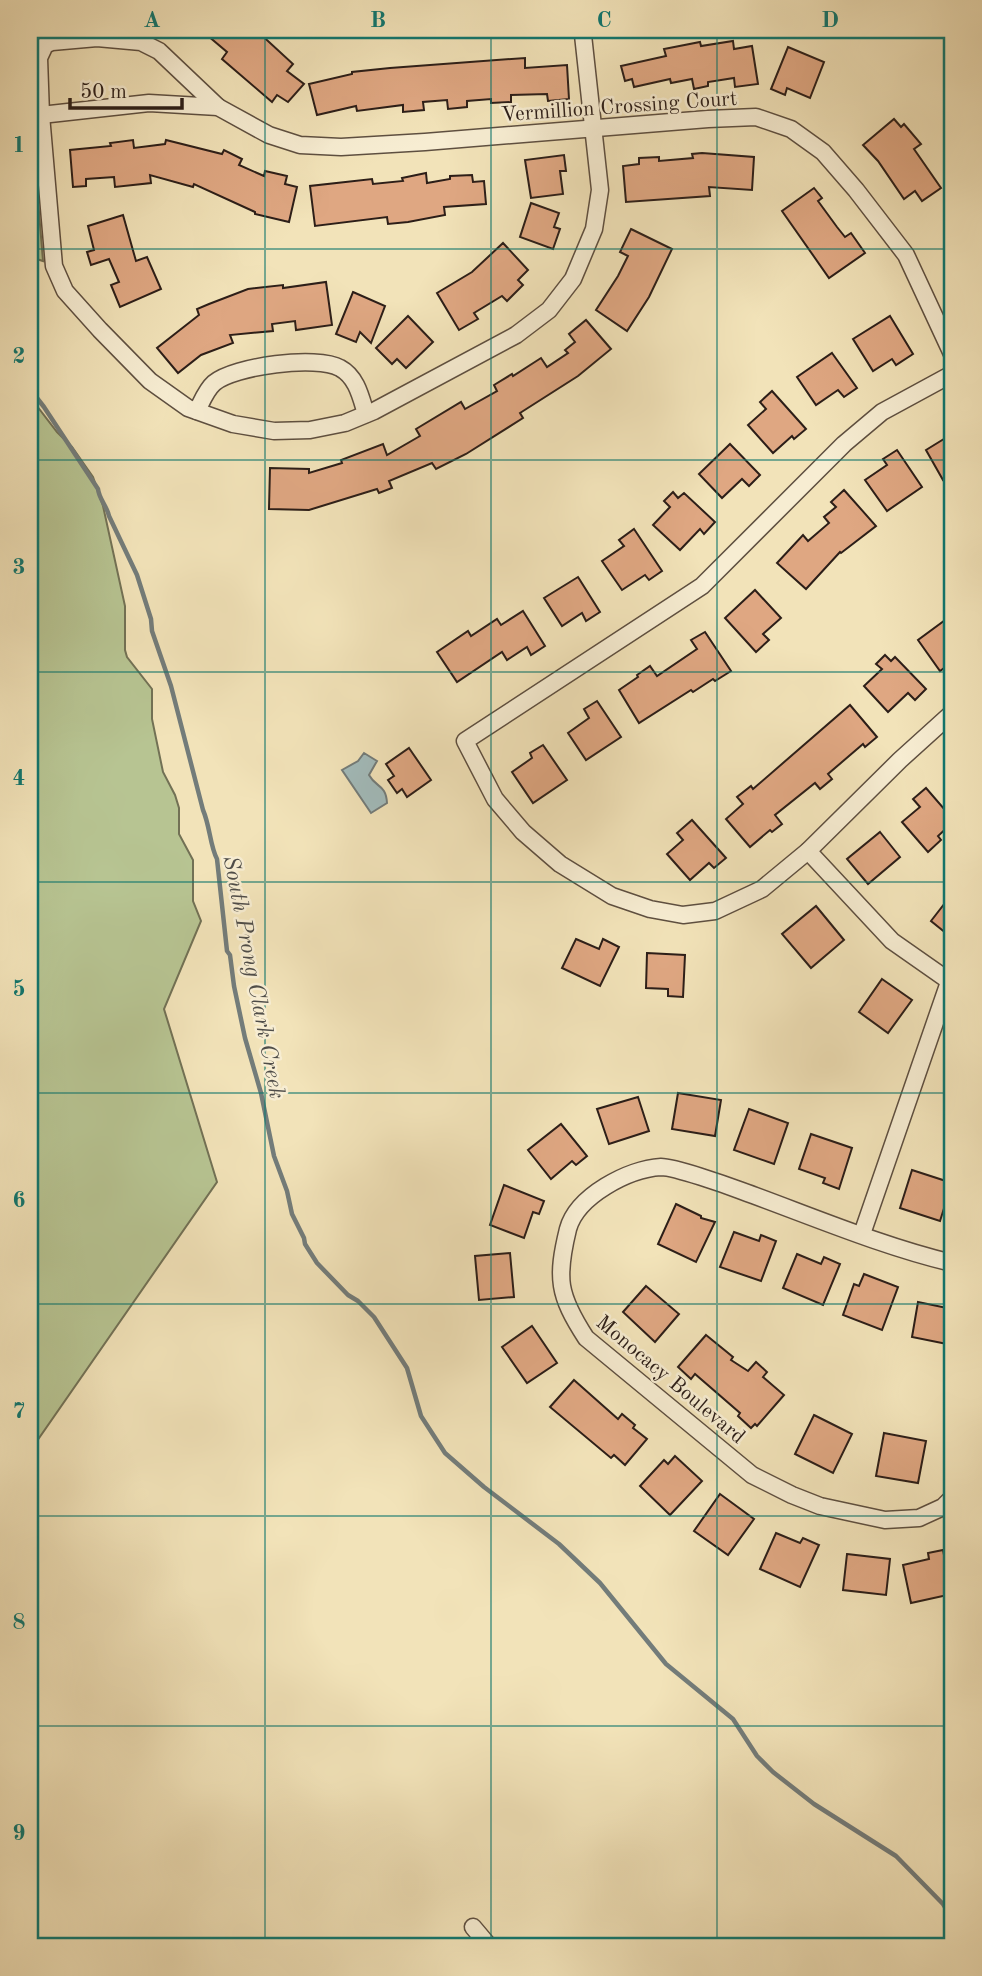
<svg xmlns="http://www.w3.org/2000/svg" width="982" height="1976" font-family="'Old Standard TT',serif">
  <rect width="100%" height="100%" fill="#f2e3b9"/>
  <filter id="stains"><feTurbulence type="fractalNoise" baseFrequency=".00286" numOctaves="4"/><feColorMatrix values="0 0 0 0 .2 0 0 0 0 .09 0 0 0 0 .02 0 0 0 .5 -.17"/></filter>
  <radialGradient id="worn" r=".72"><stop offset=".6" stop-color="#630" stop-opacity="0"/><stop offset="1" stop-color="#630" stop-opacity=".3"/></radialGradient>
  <g fill="#b7c492" stroke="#727155" stroke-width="2">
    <path d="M30,103L43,261L30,257Z"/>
    <path d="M30,397L57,432L72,447L93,477L103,506L125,606V650L127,657L152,689V719L163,772L175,795L179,808V834L193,860V901L201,921L164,1009L217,1182L30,1451Z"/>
  </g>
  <path fill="#a2bbbb" stroke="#737c7a" stroke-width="2" d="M364,753L377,761L369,775C376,788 386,784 387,803L371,813L342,770L358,761Z"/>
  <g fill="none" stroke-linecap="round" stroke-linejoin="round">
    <path stroke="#737c7a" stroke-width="4.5" d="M30,389L44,407L98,489C99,499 107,506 109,516L137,575L151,619L152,631L171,686L203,810C210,826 210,846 217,859L227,951L230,955L234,986L245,1038L261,1093L274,1156L287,1191L292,1214L304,1238L305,1244L317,1263L348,1295L358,1301L374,1317L407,1368L421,1416L445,1453L484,1487L559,1544L600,1583L666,1664L733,1719L757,1756L773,1772L814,1804L896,1856L943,1904L952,1918"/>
  </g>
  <g fill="#dfa782" stroke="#2c1e18" stroke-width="2">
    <path d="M201,30H256L293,64L287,71L304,84L288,102L277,95L272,102L222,59L227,52Z"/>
    <path d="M733,41L734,49L752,46L758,84L735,87L734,78L708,82V86L694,89L692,79L671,83L670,79L634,87L632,79L625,81L621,66L666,56L664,49L700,42L701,46Z"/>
    <path d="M788,47L824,62L810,98L787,88L785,95L771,89Z"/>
    <path d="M525,58V68L567,65L569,99L548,101L547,94L511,95V102L491,103V99L467,101V107L448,109L447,100L423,102L424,110L403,112V105L357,111L356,106L317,115L309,84L352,74V72L390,68Z"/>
    <path d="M894,119L901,127L904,124L921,144L914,149L941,188L922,201L915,191L904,199L878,161L863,145Z"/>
    <path d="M133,140L134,148L165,144L166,140L222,154L224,150L242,159L239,165L264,176L265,171L287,176L285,184L297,187L289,222L255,214V212L194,184L193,187L150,175L151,183L115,187L114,177L86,179V186L73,187L70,150L111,146L110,143Z"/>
    <path d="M702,153L754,157L752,190L709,187L710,196L626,202L623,166L639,164V158L659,157V161L693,158L692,154Z"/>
    <path d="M564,155L566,171H560L563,194L531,198L525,160Z"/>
    <path d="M426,173L427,183L450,179V176L472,175L473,182L484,181L486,204L444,207L445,215L408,222L388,224L387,217L315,226L310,186L372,179L373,184L403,181L402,178Z"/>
    <path d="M814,188L822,198L818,201L837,227L845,237L851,233L865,253L829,278L782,211Z"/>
    <path d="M531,203L559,213L554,227L560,229L553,249L520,237Z"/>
    <path d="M123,215L136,261L147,257L161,289L120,307L111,285L119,282L109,259L91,265L87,252L94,250L88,226Z"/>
    <path d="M631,229L672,249L649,297L627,331L596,310L618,276L628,256L620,252Z"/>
    <path d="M503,243L528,270L518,280L523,285L507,301L502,296L474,313L478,319L459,330L437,293L472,272Z"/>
    <path d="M326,282L332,325L296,330L295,321L272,324L273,331L230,335L233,343L201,355L178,373L157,348L199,315L197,309L209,304L248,289L283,285V288Z"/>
    <path d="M353,292L385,306L371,343L360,332L356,342L336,334Z"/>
    <path d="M408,316L433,342L406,368L397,359L392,364L376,348Z"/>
    <path d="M890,316L913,354L896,365L892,359L873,371L853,339Z"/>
    <path d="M586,320L611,349L578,376L520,413L523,418L466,454L436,469L432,463L389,481L392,488L379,493L377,489L309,510L269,509L270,468L309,469V473L342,463L341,460L383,444L387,455L420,436L416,429L461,402L465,409L497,391L494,385L512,374L513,376L541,358L547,367L568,353L565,350L575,342L569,334Z"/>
    <path d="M832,353L857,388L844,397L838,390L816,405L797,377Z"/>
    <path d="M772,391L806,429L794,439L792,436L773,453L748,425L766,409L760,402Z"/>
    <path d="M952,434V474L943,480L926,450Z"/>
    <path d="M730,444L760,475L749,486L742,479L722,498L699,474Z"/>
    <path d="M897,450L922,487L887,511L865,480L887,465L883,459Z"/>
    <path d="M844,490L876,526L841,553L840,552L806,589L777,563L803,535L808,541L829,523L824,517L836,507L831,502Z"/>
    <path d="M673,492L678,498L684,493L715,522L704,534L700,529L680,550L653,525L670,507L664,501Z"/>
    <path d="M634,529L662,571L649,580L645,575L622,590L602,561L624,546L619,540Z"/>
    <path d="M578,577L600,612L586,621L582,613L562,626L544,598Z"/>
    <path d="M755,590L781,618L763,634L769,640L756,652L725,618Z"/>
    <path d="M523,611L545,646L531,655L527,647L507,660L502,652L457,682L437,652L468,631L471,636L497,619L501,625Z"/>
    <path d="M952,615V662L940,671L918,640Z"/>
    <path d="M705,632L731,671L715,681L713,679L693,692L691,690L639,723L619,690L638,677L637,675L650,666L657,676L697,649L691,640Z"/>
    <path d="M885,655L891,661L895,657L926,689L915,700L908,693L888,712L864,686L882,669L876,664Z"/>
    <path d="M597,701L621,737L586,760L568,733L589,718L584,709Z"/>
    <path d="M850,705L877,737L865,747L863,744L828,774L832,779L820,789L815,783L775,815L782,824L772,832L770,830L750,847L726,819L743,804L737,797L751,786L753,789Z"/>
    <path d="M543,745L567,780L533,803L512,772L532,758L530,753Z"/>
    <path d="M409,748L431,780L407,797L402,789L397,793L388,780L394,776L386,764Z"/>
    <path d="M926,788L952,818V823L938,836L941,840L928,852L902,822L920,807L913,799Z"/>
    <path d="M692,820L726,858L714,868L709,863L690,880L667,854L683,840L677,833Z"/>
    <path d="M880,832L900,857L868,884L847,859Z"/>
    <path d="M952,894V938L931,921Z"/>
    <path d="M816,906L844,940L811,968L782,934Z"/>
    <path d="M576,939L599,949L603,939L619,947L600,986L562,968Z"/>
    <path d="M647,953L685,955L683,997L668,996V989L646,988Z"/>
    <path d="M882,979L912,1000L888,1033L859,1012Z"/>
    <path d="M678,1093L721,1100L715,1136L672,1129Z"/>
    <path d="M638,1097L649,1131L609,1144L597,1109Z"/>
    <path d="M749,1109L788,1123L774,1164L734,1150Z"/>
    <path d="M561,1124L587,1156L576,1165L572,1161L551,1179L528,1150Z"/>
    <path d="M811,1134L852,1148L839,1189L823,1183L825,1178L799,1169Z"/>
    <path d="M912,1170L952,1183L940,1221L900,1208Z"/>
    <path d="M504,1185L544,1201L539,1214L533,1212L524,1238L490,1225Z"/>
    <path d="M676,1204L701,1216V1218L715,1222L696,1262L658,1244Z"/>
    <path d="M734,1232L759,1241L761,1235L776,1241L761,1281L720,1267Z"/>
    <path d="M510,1253L514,1297L479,1300L475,1256Z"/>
    <path d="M797,1254L821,1264L824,1257L840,1264L823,1305L783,1288Z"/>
    <path d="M864,1274L898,1287L882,1330L843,1315L854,1284L859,1286Z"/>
    <path d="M646,1286L679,1314L655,1342L623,1312Z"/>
    <path d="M918,1302L952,1309V1345L912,1337Z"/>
    <path d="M532,1326L557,1363L527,1383L502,1347Z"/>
    <path d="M706,1335L733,1357L731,1360L748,1371L756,1362L767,1372L763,1377L784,1395L757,1426L755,1424L751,1428L738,1416L740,1413L695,1374L691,1379L678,1367Z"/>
    <path d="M574,1380L618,1419L622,1414L635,1425L633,1428L647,1439L625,1465L614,1455L611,1458L550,1407Z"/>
    <path d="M814,1415L852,1434L833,1473L795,1454Z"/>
    <path d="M884,1433L926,1441L918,1483L876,1476Z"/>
    <path d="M675,1456L702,1481L670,1515L640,1486L664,1460L668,1464Z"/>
    <path d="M720,1494L754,1519L728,1555L694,1531Z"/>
    <path d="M776,1533L800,1543L803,1538L819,1545L800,1587L760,1569Z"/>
    <path d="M943,1550L952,1594L911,1603L903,1565L929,1559L928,1553Z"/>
    <path d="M847,1554L890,1559L886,1595L843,1590Z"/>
  </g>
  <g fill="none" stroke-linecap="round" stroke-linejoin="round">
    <g stroke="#5e4f40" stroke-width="19">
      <g id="street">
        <path d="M218,107L159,51L141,42L97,38L52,42L45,45L39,58L41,115L54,266L65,291L100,330L150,381L188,408L233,424L274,431L310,430L345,423L374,411L516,335L549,310L573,279L594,229L600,190L583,35"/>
        <path d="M41,115L149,103L218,107L269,135L300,145L341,147L425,142L708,119L756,117L791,129L823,152L856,190L906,255L952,354"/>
        <path d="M952,374L882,412L844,444L702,586L465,741L495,799L523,832L560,864L612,896L650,909L683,915L715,911L762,889L808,851L900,760L952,713"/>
        <path d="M197,411C202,401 206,390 214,383C234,366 317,355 340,368C357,377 361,398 366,414"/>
        <path d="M808,851L892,941L952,983"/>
        <path d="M862,1234L949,982"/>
        <path d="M952,1263C881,1246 811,1216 742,1191C726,1185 675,1167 661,1167C628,1169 577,1196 568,1229C556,1278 558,1295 586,1338L752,1475L792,1495L820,1506L885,1520L919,1518L943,1507L952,1498"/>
        <path d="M473,1927L489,1946"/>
      </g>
    </g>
    <use href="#street" stroke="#f7edd2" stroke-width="16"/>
  </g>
  <path fill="none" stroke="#0f766e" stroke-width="2" stroke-opacity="0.55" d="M265,30V1946M491,30V1946M717,30V1946M30,249H952M30,460H952M30,672H952M30,882H952M30,1093H952M30,1304H952M30,1516H952M30,1726H952"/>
  <g text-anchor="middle" stroke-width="5" stroke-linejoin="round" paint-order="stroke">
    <g font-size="21" fill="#2c1e18" stroke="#f7edd2">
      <text transform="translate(619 106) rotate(-4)" y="7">Vermillion Crossing Court</text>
      <text transform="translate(671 1379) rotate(40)" y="7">Monocacy Boulevard</text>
    </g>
    <g font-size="23" font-style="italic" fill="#4f4d49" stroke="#f7edd2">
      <text transform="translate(255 977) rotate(79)" y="8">South Prong Clark Creek</text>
    </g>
  </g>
  <rect width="982" height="1976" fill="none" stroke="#f2e3b9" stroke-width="77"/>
  <path d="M70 98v10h112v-10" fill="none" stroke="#2c1e18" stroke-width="3.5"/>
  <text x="80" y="98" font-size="21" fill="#2c1e18" stroke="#f7edd2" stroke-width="5" paint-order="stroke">50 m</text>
  <rect x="38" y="38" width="906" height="1900" fill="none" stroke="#0f766e" stroke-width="2.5"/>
  <g font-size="23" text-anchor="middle" font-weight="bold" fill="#0f766e">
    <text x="152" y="27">A</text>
    <text x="378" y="27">B</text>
    <text x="604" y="27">C</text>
    <text x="830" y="27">D</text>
    <text x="19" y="152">1</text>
    <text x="19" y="363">2</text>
    <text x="19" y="574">3</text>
    <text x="19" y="785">4</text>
    <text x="19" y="996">5</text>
    <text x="19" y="1207">6</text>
    <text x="19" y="1418">7</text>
    <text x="19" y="1629">8</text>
    <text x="19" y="1840">9</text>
  </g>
  <rect width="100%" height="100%" filter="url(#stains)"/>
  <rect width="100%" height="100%" fill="url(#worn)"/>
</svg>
